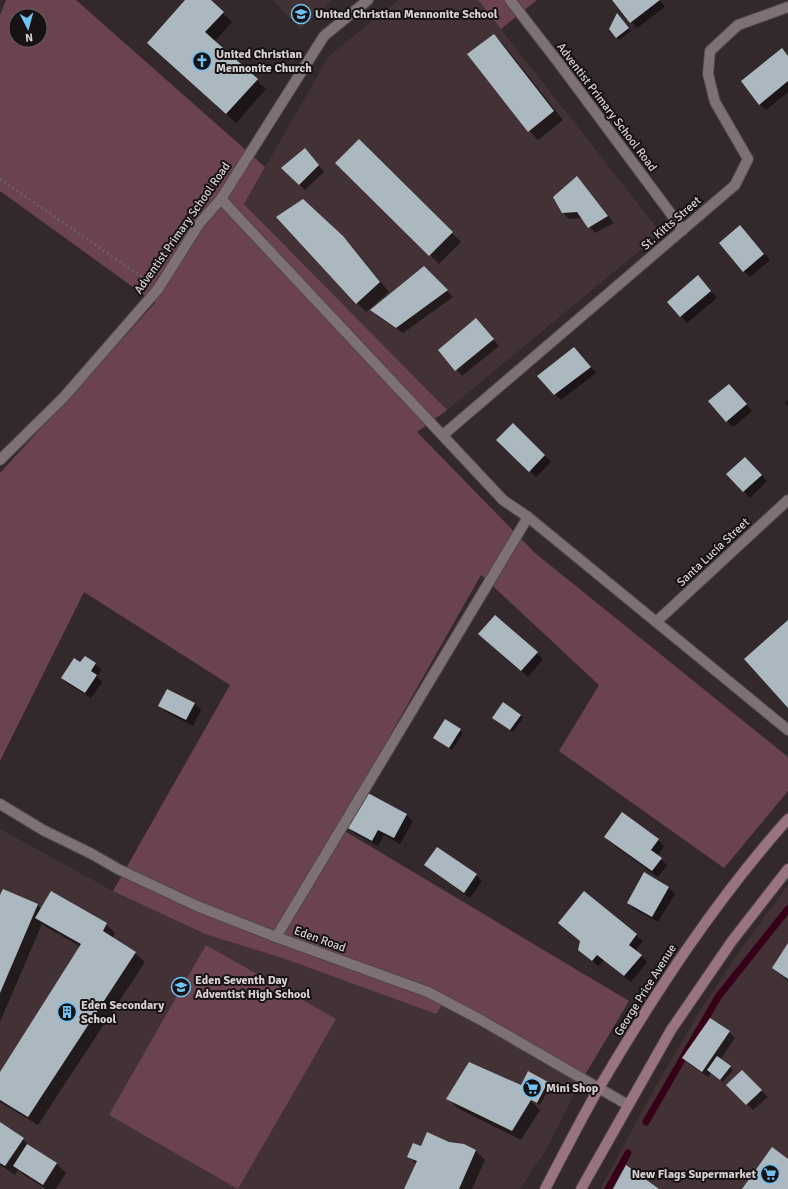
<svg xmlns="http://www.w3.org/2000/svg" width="788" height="1189" font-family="Signika,sans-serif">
  <rect width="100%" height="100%" fill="#33282b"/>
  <g fill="#423236">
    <path d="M273,0H332L300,29Z"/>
    <path d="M398,0H478L661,233L447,410L244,204L329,56Z"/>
    <path d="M0,829L113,891L205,934L288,960L436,1014L445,999L498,1028L579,1085L547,1148L520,1189H0Z"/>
    <path d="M788,885V1189H600L657,1084L701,1009L743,946Z"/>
  </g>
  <g fill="#6b434f" fill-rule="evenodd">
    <path d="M6,0H76L265,167L244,204L447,410L417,432L535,553L788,757V791L724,868L559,751L599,685L481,575L338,827L629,1001L579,1085L498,1028L445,1000L436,1014L288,960L205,934L113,891L230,685L84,592L0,761V473L155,303L0,191V15ZM16,16H40V40H16Z"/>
    <path d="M478,0H537L501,29Z"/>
    <path d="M206,945L336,1019L238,1189L109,1115Z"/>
  </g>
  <g fill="#0007">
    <path d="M187,0H209L232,22L214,42L266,89L236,123L157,52Z"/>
    <path d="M613,0H659L665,7L637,28Z"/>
    <path d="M620,17L631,31L619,40L617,37Z"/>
    <path d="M494,35L503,44L563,120L538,140L529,131Z"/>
    <path d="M788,56V92L766,110L760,104Z"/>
    <path d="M359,140L461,242L439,264L337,163Z"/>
    <path d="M311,155L324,172L305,190L282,168Z"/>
    <path d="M577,177L614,223L595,233L583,218L569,219L563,213Z"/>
    <path d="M740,226L770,260L750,277L744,271Z"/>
    <path d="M342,237L352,247L389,292L366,312L357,303Z"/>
    <path d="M424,267L453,297L403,333L377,316L371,310Z"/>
    <path d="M698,277L717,298L687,323L668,302Z"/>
    <path d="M482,326L499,346L462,376L440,350Z"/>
    <path d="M580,354L596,373L561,400L555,394Z"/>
    <path d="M735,391L752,411L733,427L727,421Z"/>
    <path d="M788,400V406L785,403Z"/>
    <path d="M513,424L551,462L536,477L498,440Z"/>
    <path d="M745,458L767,481L750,498L727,474Z"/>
    <path d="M495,616L543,659L528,677L486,640Z"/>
    <path d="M81,663L95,664L102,670L97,676L102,682L91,698L68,684L62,678Z"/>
    <path d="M168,690L195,704L201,710L193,726L166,712L160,706Z"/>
    <path d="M520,715L523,718L513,732L496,720Z"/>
    <path d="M460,730L463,733L452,750L434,738Z"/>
    <path d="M406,815L413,821L400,844L384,835L378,846L354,833L348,827Z"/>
    <path d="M605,837L658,840L664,846L657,856L667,865L658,877L611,843Z"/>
    <path d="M425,865L476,875L482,881L470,898L432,871Z"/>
    <path d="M668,887L675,894L658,922L634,909L628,902Z"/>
    <path d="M584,893L643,941L635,951L647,962L631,982L604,960L598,966L579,950Z"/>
    <path d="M0,898L37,905L42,909L106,924L115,933L113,938L135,953L145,962L38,1125L0,1102V1074L81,947L46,927L42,924L0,1022Z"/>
    <path d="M788,945V981L773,968Z"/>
    <path d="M729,1032L735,1038L720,1060L733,1070L723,1082L711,1073L708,1077L689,1064L683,1058Z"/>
    <path d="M742,1071L768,1097L753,1110L728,1085Z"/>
    <path d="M547,1083L550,1086L540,1105L531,1101L540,1110L521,1140L457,1108L448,1098Z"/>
    <path d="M0,1123L23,1139L32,1149L57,1164L66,1173L56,1189H46L24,1175L18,1170L15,1175L0,1165Z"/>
    <path d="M449,1143L476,1151L485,1160L472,1189H405L416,1164L409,1156L421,1148Z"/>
  </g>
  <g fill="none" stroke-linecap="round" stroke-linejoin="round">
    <g stroke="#370018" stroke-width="7">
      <path d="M646,1122L718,997L788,909"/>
      <path d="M608,1189L628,1153"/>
    </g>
  </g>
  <g fill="#acb8bf">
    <path d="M185,0H211L224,12L205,32L258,79L226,114L147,43Z"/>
    <path d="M612,0H660L630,23Z"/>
    <path d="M617,13L629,28L616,38L609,29Z"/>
    <path d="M494,34L554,111L528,132L467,54Z"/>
    <path d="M782,48L788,56V81L759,105L741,81Z"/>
    <path d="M359,139L453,232L429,256L335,163Z"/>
    <path d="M305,148L319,165L299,185L281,168Z"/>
    <path d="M577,176L608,216L588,228L577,212L562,213L553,197Z"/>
    <path d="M303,199L343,236L380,282L356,304L276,217Z"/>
    <path d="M740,225L764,254L743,272L719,243Z"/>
    <path d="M424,266L448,290L396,328L370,310Z"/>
    <path d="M698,275L711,291L680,317L667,302Z"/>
    <path d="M476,318L494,339L455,371L438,350Z"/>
    <path d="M574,347L591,367L554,395L537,376Z"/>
    <path d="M729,384L747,404L726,422L708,401Z"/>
    <path d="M513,423L545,455L529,472L496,440Z"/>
    <path d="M745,457L762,475L743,492L726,474Z"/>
    <path d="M495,615L538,652L521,671L478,634Z"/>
    <path d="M788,620V708L744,659Z"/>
    <path d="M85,656L96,663L91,671L97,675L85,693L61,678L74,658L80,662Z"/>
    <path d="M167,689L195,703L186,720L158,706Z"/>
    <path d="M503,702L521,715L510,730L492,718Z"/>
    <path d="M445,719L461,729L449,748L433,738Z"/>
    <path d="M366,792L407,814L394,838L378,830L372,841L346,827Z"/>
    <path d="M622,812L659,839L651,850L662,858L652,871L604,837Z"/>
    <path d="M437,847L477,874L464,893L424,865Z"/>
    <path d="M644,872L669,887L652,917L627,903Z"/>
    <path d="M3,889L38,904L0,993V895Z"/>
    <path d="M51,891L107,923L103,931L136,952L28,1117L0,1100V1072L81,944L35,918Z"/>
    <path d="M584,891L637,934L629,945L642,955L624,976L597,955L592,961L578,950L580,941L558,923Z"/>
    <path d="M788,943V979L772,968Z"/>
    <path d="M710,1018L730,1031L702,1072L682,1058Z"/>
    <path d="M717,1056L731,1066L720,1080L707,1070Z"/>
    <path d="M469,1062L521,1085L528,1071L548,1082L537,1103L531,1100L512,1131L446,1099Z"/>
    <path d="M742,1070L762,1090L746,1105L726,1085Z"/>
    <path d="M0,1122L24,1138L5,1166L0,1163Z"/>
    <path d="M427,1132L449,1142L464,1144L476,1150L459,1189H404L417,1161L407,1157L413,1143L421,1146Z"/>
    <path d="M27,1144L57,1163L43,1185L13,1166Z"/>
    <path d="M772,1147L788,1159V1189H742Z"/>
    <path d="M626,1165L659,1189H613Z"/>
  </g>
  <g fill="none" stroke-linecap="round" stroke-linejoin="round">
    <g stroke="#4f4648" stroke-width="12">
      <path id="service" d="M276,937L528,517"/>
    </g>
    <g stroke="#4f4648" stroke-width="12">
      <g id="minor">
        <path d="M510,0L558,62L683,230"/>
        <path d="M221,199L503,500L528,517L788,730"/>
        <path d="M443,435L735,185L748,159L715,102L708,74L710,51L738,25L788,7"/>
        <path d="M0,460L64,397L158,289L199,224L221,199L324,36L368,0"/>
        <path d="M656,622L788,500"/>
      </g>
    </g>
    <g stroke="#4f4648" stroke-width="12">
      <path id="tertiary" d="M0,804L43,830L92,854L118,869L197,906L276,937L428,992L481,1020L628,1105"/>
    </g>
    <g stroke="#4f4648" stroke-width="12">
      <g id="secondary">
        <path d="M545,1189C563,1155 580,1121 599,1088C655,993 715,901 788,819"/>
        <path d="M581,1189L671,1030L732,941L788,869"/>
      </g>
    </g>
    <path stroke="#6b6164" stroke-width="2.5" stroke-dasharray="2 3" stroke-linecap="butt" d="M0,179L145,279"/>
    <use href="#service" stroke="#7e7175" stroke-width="10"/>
    <use href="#minor" stroke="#7e7175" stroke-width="10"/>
    <use href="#tertiary" stroke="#7e7175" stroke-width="10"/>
    <use href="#secondary" stroke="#997480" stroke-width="10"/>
  </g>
  <defs>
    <g id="school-ring" transform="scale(1)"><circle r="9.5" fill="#171213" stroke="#6fc2f4" stroke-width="1.5"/><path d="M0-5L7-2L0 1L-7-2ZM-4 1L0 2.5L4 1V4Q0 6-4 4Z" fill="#6fc2f4"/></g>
    <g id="church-ring" transform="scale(1)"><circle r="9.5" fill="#171213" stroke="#6fc2f4" stroke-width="1.5"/><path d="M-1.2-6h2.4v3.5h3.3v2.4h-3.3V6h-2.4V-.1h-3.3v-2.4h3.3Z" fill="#6fc2f4"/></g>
    <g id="building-ring" transform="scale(1)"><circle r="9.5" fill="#171213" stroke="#6fc2f4" stroke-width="1.5"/><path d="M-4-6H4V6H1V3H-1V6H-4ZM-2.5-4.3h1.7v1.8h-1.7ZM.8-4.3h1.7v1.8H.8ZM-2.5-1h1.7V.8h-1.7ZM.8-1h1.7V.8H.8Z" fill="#6fc2f4"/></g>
    <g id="supermarket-ring" transform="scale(1)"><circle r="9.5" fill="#171213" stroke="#6fc2f4" stroke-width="1.5"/><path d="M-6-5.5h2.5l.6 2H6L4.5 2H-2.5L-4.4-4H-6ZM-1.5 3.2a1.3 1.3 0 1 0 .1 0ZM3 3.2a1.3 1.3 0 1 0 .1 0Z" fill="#6fc2f4"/></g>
  </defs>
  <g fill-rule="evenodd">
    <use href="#school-ring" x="301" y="14"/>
    <use href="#church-ring" x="202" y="61"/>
    <use href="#school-ring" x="181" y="987"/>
    <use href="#building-ring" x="67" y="1012"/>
    <use href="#supermarket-ring" x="532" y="1088"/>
    <use href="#supermarket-ring" x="770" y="1174"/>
  </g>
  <g text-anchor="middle" stroke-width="4" stroke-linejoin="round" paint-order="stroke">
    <g font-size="12" font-weight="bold" fill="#d8d0d2" stroke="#171213" text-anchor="start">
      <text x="315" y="18">United Christian Mennonite School</text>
      <text x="216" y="58">United Christian<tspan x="216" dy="14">Mennonite Church</tspan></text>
      <text x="195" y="984">Eden Seventh Day<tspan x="195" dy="14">Adventist High School</tspan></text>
      <text x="81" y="1009">Eden Secondary<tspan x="81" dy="14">School</tspan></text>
      <text x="546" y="1092">Mini Shop</text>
      <text x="756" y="1178" text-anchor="end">New Flags Supermarket</text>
    </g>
    <g font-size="12" fill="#d8d0d2" stroke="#171213">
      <text transform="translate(607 107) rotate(53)" y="4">Adventist Primary School Road</text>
      <text transform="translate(671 223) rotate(-41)" y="4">St. Kitts Street</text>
      <text transform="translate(182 228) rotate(-55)" y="4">Adventist Primary School Road</text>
      <text transform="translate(713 552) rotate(-43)" y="4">Santa Lucía Street</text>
      <text transform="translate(320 939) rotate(20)" y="4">Eden Road</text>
      <text transform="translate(645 990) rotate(-58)" y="4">George Price Avenue</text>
    </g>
  </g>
  <g transform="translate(28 28) rotate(174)"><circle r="19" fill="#171213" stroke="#645e5f"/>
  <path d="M0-3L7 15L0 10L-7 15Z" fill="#6fc2f4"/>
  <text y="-6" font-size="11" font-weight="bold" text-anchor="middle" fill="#d8d0d2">N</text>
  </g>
</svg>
